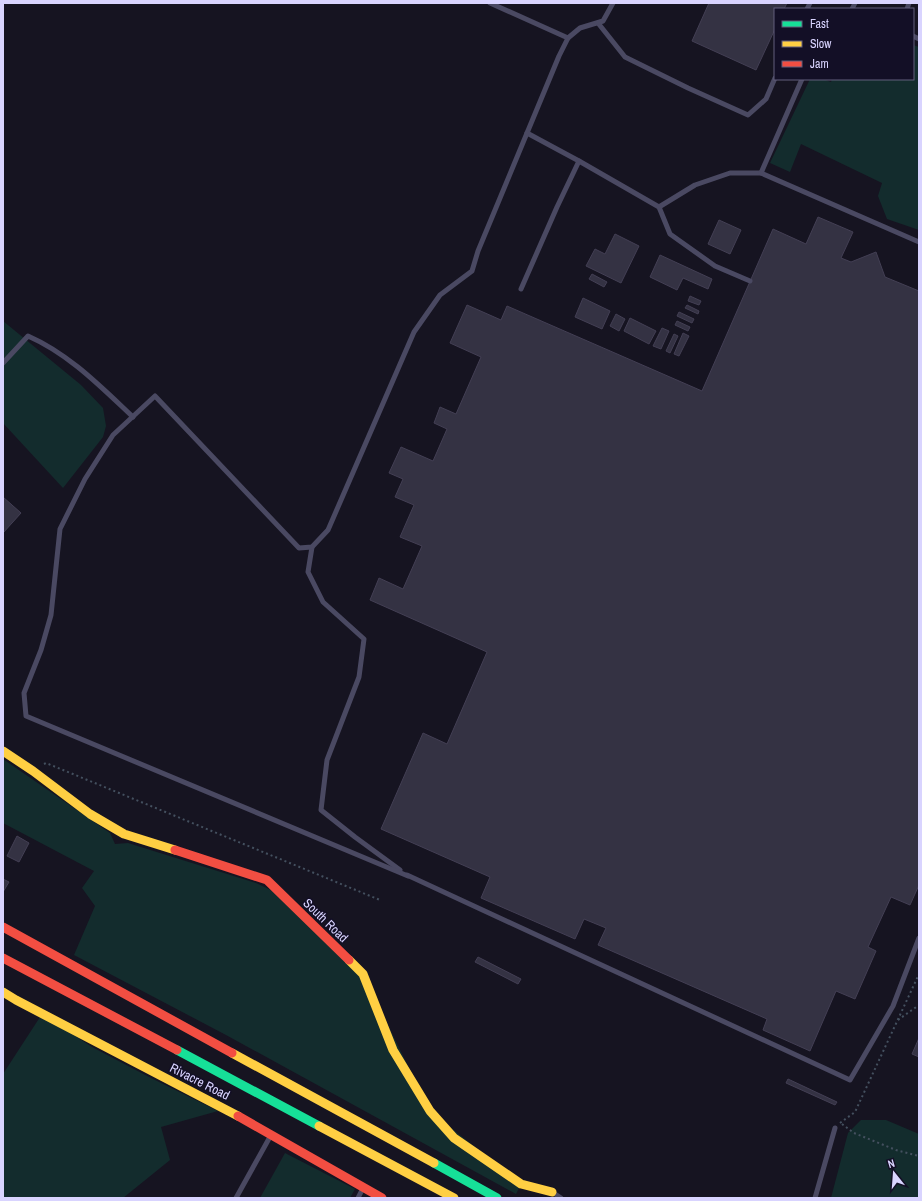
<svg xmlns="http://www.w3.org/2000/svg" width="922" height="1201" font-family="'Archivo Narrow',sans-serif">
  <rect width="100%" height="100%" fill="#161421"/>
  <g fill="#132c2d">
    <path d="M913,45L919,47V230L887,219L878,196L882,183L801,144L790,172L770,163L810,79H823L831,82L832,79H913Z"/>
    <path d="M3,321L81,385L103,408L106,426L103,437L63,488L3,423Z"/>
    <path d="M3,759L110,833L115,844L128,843L256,883L275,892L363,974L430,1111L521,1184L516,1194L226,1035L74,955L95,906L82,888L94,871L3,823Z"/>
    <path d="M42,1014L92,1047L151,1078L218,1111L161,1127L170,1160L123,1198H3V1074Z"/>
    <path d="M861,1120H886L919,1134V1198H831L848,1133Z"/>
    <path d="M285,1153L355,1189L350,1198H260Z"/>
  </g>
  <g fill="#343243" stroke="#433f54">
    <path d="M709,3H787L784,9H775V29L756,70L692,41Z"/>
    <path d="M818,217L853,232L841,258L851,262L876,252L885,277L919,291V885L910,905L891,897L868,947L876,951L855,999L836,991L810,1051L763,1030L767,1019L598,945L606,928L584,919L575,939L481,898L490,877L381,829L423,733L447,744L487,652L370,600L379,578L403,589L422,546L400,537L414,505L395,497L403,479L389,473L401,447L433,461L447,429L434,423L440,407L456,414L481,357L450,343L467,305L501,320L507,306L702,391L773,229L806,244Z"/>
    <path d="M719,220L741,230L730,254L708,244Z"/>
    <path d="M615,234L639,246L621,283L586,266L595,249L605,254Z"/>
    <path d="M660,255L712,279L708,289L683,278L677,290L650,277Z"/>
    <path d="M592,274L607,282L604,287L589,279Z"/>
    <path d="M690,296L701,301L699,305L688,301Z"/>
    <path d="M583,298L610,311L602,329L575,317Z"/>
    <path d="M687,305L699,311L698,314L685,308Z"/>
    <path d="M679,312L694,319L692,323L677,316Z"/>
    <path d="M616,314L625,319L619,331L610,326Z"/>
    <path d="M630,318L656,331L649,344L624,331Z"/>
    <path d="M677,321L690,327L688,331L675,325Z"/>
    <path d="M662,328L669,331L661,349L653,346Z"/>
    <path d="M683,333L689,336L679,356L674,354Z"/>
    <path d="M674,334L678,336L670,353L666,351Z"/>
    <path d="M3,497L21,513L3,533Z"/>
    <path d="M17,836L29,843L19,862L7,856Z"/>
    <path d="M3,879L9,882L3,892Z"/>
    <path d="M478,957L521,979L518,984L475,962Z"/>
    <path d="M919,1038V1057L912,1054Z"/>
    <path d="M788,1079L837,1102L835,1105L786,1083Z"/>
  </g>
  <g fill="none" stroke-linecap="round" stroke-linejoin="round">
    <g stroke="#44505f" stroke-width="2" stroke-dasharray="2 3" stroke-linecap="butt">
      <path d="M44,764L46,763L380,900"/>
      <path d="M898,1020L919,1005"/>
      <path d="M840,1123L855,1112L919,974"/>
      <path d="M842,1124L854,1133L896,1150L919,1156"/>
    </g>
    <g stroke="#4a4962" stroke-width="5">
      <path d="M490,3L568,38"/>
      <path d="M807,9L810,3"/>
      <path d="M852,9L855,3"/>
      <path d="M907,9L909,3"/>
      <path d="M598,23L625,57L688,88L748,115L766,99L775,78"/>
      <path d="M913,36L919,39"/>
      <path d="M527,133L579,161L659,207L695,185L730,173H761L919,242"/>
      <path d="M761,173L802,79"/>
      <path d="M659,207L670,234L715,266L750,281"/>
      <path d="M521,289L557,207L579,161"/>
      <path d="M3,363L28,336C69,354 100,386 133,417"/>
      <path d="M312,547L308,572L323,602L364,639L359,677L327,760L321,810L355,837L400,870"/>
      <path d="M407,875L850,1080L893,1006L919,938"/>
      <path d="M408,876L26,716L24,693L41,650L51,615L60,529L85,479L113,435L155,396L299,548L312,547L328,530L414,332L440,295L472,271L478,251L559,56L568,38L580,28L603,21L613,3"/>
      <path d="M552,1192L561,1198"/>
      <path d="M236,1198L271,1135"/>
      <path d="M358,1198L363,1188"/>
      <path d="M815,1198L835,1128"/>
    </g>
    <g stroke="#16e098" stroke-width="9">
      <path d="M177,1050L319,1126"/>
      <path d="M434,1163L497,1198"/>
    </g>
    <g stroke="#ffcf43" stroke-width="9">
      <path d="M3,751L33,771L90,814L124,834L175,850"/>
      <path d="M349,960L363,974L393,1050L430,1111L454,1138L521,1184L552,1192"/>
      <path d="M3,992L16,1000L238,1116"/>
      <path d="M232,1053L434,1163"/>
      <path d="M319,1126L454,1198"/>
    </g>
    <g stroke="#f24e42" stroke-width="9">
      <path d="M175,850L267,880L349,960"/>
      <path d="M3,927L232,1053"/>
      <path d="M3,958L177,1050"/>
      <path d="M238,1116L382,1198"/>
    </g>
  </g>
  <g text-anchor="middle" stroke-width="3" stroke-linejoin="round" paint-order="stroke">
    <g font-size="13" fill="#d9d4ff" stroke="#130f26">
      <text transform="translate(326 920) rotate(44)" y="5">South Road</text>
      <text transform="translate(200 1081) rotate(27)" y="5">Rivacre Road</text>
    </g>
  </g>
  <rect width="922" height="1201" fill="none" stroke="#d9d4ff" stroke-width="8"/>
  <rect x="774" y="8" width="140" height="72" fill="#130f26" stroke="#625e7d"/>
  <rect x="782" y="21" width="20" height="6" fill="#16e098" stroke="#625e7d"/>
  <text x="810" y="28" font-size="12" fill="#d9d4ff">Fast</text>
  <rect x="782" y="41" width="20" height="6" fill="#ffcf43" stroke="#625e7d"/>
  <text x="810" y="48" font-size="12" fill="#d9d4ff">Slow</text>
  <rect x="782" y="61" width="20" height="6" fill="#f24e42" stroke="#625e7d"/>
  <text x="810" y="68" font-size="12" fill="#d9d4ff">Jam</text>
  <g transform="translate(894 1173) rotate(343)" stroke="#130f26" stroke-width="3" paint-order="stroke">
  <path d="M0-3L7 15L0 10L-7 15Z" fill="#d9d4ff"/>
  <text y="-6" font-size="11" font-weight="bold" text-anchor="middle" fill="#d9d4ff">N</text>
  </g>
</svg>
